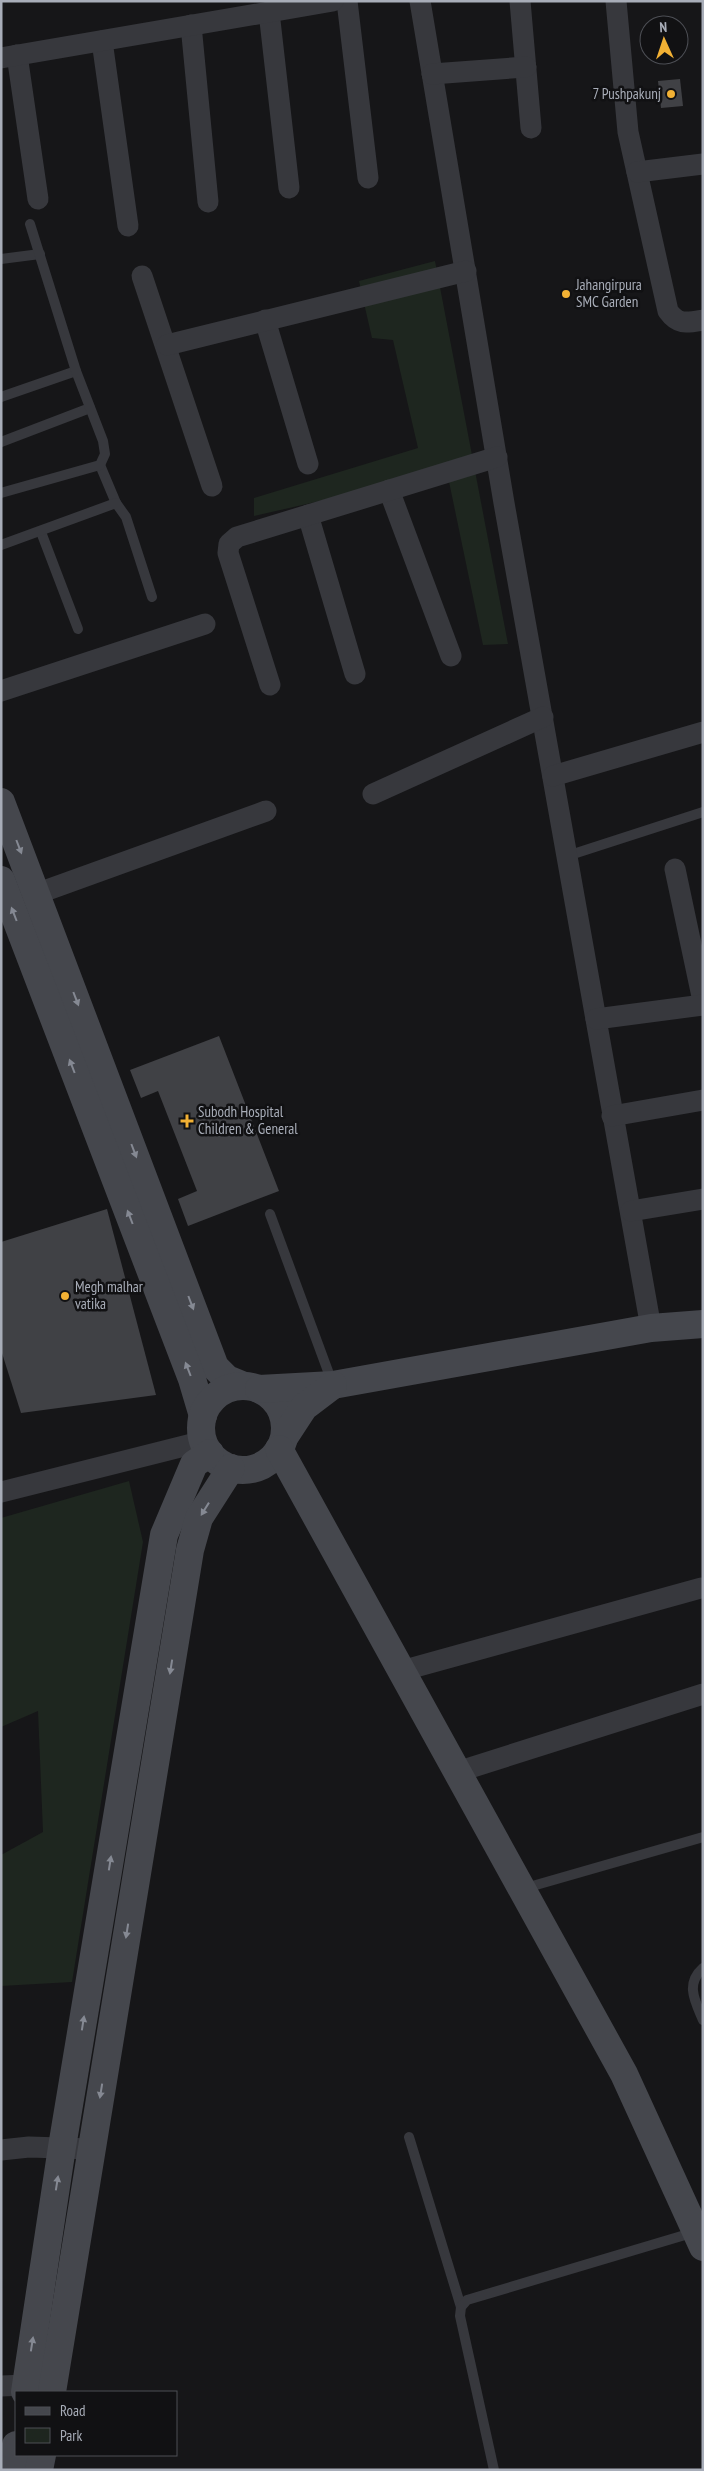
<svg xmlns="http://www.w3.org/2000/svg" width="704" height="2471" font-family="'PT Sans Narrow',sans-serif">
  <rect width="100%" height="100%" fill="#161618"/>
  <g fill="#1e261f">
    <path d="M435,261L508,644L483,645L447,472L254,516V498L418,448L393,340L372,338L359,281Z"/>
    <path d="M129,1481L143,1542L72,1982L1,1986V1855L43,1832L38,1711L1,1727V1518Z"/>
  </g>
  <g fill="#404145">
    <path d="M680,79L683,106L661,108L658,81Z"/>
    <path d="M219,1036L279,1191L188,1226L178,1199L197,1191L158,1091L141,1098L130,1070Z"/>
    <path d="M107,1209L156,1395L21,1413L1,1350V1242Z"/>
  </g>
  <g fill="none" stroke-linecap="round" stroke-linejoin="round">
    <g stroke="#37383d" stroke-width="10">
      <path d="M1,259L40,254"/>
      <path d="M1,397L76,371"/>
      <path d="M1,442L90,408"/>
      <path d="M100,465L116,503"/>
      <path d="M1,493L100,465L105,454L103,441L76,371L30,224"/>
      <path d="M41,532L78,629"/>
      <path d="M1,545L116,503L126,517L152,597"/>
      <path d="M567,856L703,812"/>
      <path d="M270,1214L332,1382"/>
      <path d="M522,1889L703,1837"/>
      <path d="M703,1968C685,1984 695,2001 703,2020"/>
      <path d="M409,2137L461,2307"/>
      <path d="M494,2470L460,2316L461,2307L467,2300L695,2232"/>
    </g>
    <g stroke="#37383d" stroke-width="21">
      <path d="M347,1L368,178"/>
      <path d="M420,1L504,503L651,1328"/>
      <path d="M520,1L531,128"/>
      <path d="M616,1L628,132L668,311C678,325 686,323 703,320"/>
      <path d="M269,12L289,188"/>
      <path d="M191,25L208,202"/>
      <path d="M102,41L128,226"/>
      <path d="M17,55L38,199"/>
      <path d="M1,58L333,1"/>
      <path d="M432,74L526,67"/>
      <path d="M637,172L703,164"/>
      <path d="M142,276L212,486"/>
      <path d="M265,320L308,464"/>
      <path d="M167,345L466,271"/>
      <path d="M389,490L451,656"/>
      <path d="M308,515L355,674"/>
      <path d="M270,685L228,553L229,544L237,537L497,457"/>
      <path d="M1,691L205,624"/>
      <path d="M553,776L703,732"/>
      <path d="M373,794L543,717"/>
      <path d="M675,869L703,1001"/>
      <path d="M36,894L266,811"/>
      <path d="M596,1019L703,1005"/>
      <path d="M612,1116L703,1100"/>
      <path d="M631,1211L703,1199"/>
      <path d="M1,1492L204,1441"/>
      <path d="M401,1671L701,1588"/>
      <path d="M457,1772L703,1694"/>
      <path d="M1,2150L29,2147L92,2149"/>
      <path d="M1,2386L26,2385"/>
    </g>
    <g stroke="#45474d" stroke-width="28">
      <path d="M1,802L215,1367L227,1379L244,1386"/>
      <path d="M1,880L192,1379L203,1416"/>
      <circle cx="243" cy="1428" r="42"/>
      <path d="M259,1389L333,1385L651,1328L703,1324"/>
      <path d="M285,1436L304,1407L333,1385"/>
      <path d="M279,1449L624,2074L703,2247"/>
      <path d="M25,2392L62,2147L164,1535L194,1464L210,1453"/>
      <path d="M52,2392L190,1550L199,1518L231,1468"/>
      <path d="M12,2470L16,2445"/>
      <path d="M39,2470L42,2455"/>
    </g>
  </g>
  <defs><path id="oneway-solid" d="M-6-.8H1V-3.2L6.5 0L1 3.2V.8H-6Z" transform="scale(1.25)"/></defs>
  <g fill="#858993">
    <use href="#oneway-solid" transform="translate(19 847) rotate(69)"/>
    <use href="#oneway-solid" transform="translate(14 914) rotate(-111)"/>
    <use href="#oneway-solid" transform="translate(76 999) rotate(69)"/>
    <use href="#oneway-solid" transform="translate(72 1066) rotate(-111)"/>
    <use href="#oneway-solid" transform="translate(134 1151) rotate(69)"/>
    <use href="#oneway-solid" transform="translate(130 1217) rotate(-111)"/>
    <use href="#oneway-solid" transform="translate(191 1303) rotate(69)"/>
    <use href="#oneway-solid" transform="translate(188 1369) rotate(-111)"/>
    <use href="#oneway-solid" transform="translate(205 1509) rotate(122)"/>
    <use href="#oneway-solid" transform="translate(171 1667) rotate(99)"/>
    <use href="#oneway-solid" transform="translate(110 1863) rotate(-81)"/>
    <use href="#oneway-solid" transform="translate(127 1931) rotate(99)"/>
    <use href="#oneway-solid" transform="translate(83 2023) rotate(-81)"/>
    <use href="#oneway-solid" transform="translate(101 2091) rotate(99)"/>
    <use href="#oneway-solid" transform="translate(57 2183) rotate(-81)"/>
    <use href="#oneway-solid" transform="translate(32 2344) rotate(-81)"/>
  </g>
  <g fill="#f2b134" stroke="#111113" stroke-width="2">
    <circle cx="671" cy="94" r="5"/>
    <circle cx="566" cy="294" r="5"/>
    <path d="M184.5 1113.5h5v5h5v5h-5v5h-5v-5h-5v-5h5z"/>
    <circle cx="65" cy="1296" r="5"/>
  </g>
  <g text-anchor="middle" stroke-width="5" stroke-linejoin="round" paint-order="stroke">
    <g font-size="15" fill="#a8adb8" stroke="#111113" text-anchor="start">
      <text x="661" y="99" text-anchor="end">7 Pushpakunj</text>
      <text x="576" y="290">Jahangirpura<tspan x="576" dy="17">SMC Garden</tspan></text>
      <text x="198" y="1117">Subodh Hospital<tspan x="198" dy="17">Children &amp; General</tspan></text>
      <text x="75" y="1292">Megh malhar<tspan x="75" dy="17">vatika</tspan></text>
    </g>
  </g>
  <rect width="704" height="2471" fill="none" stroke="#a8adb8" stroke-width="5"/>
  <rect x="15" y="2391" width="162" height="65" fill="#111113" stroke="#4d4f55"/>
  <rect x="25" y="2407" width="25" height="8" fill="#45474d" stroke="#4d4f55"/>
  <text x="60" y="2416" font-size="15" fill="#a8adb8">Road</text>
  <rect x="25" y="2428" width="25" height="15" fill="#1e261f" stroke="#4d4f55"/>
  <text x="60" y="2441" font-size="15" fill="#a8adb8">Park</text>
  <g transform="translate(664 40) rotate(357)"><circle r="24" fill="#111113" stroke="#4d4f55"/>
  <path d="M0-4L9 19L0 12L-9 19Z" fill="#f2b134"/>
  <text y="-8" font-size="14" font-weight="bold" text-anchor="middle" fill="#a8adb8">N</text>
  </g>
</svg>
